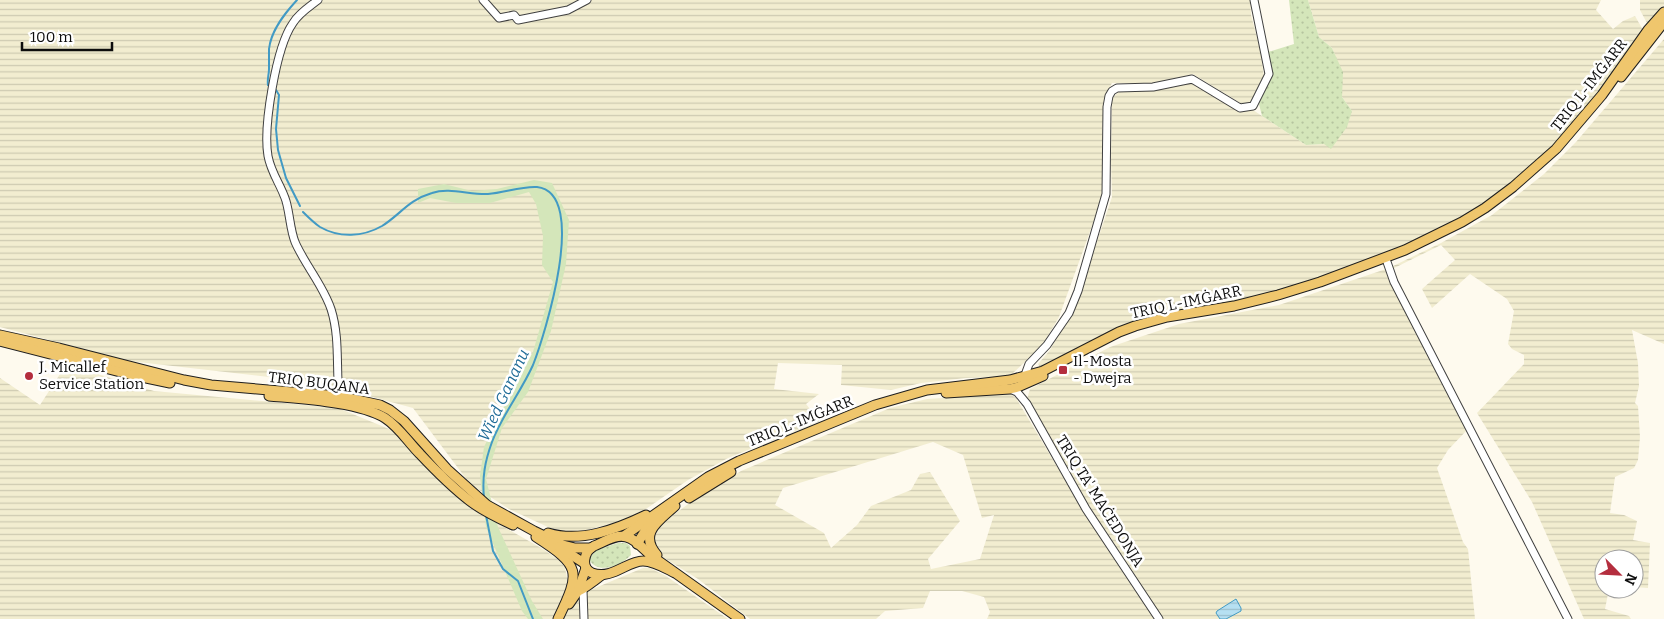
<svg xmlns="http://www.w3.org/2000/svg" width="1664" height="619" font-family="Bitter,serif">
  <defs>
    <pattern id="farmland-rules" width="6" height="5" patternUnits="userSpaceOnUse" patternTransform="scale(1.25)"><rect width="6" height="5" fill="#f2edd0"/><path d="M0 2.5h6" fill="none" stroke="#cecab1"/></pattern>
    <pattern id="grass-dots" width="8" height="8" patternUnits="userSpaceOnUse" patternTransform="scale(1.25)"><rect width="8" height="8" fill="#d4e6ba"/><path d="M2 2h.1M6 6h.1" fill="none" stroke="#b5c49f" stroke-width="1.8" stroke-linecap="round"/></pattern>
    <pattern id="water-rules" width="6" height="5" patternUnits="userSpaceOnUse" patternTransform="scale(1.25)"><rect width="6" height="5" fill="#b6e0f2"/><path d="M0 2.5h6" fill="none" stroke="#9bbfce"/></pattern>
  </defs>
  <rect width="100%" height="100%" fill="#fefaee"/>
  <g fill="url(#farmland-rules)" fill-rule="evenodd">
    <path d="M0,0H1250L1251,15L1260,49L1264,77L1257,96L1250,103L1242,104L1193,74L1154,83H1112L1108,91L1102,126L1105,176L1100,204L1059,317L1042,346L1012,374L997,377L966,378L921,383L891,390L841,385L842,365L778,363L774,389L819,394L806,404L814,414H828L818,422L728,458L688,480L643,511L622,521L574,533L550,528L509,509L470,484L413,408L321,383L129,361L0,327Z"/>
    <path d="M1308,0H1601L1596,10L1613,29L1623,21L1635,16L1643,30L1603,89L1545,154L1503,191L1466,217L1436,233L1311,283L1253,298L1166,314L1117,328L1040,367L1038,364L1050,350L1077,301L1112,197L1111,160L1112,98L1121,90L1193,81L1241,110H1253L1306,145L1325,144L1352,111L1342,97V72L1332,48L1319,37Z"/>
    <path d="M1640,0H1664V5L1648,25L1640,10Z"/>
    <path d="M1664,39V344L1632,330L1638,363L1639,386L1635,403L1638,406L1640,437L1638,460L1634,468L1615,477L1610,513L1624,515L1637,521L1633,540L1650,543L1648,588L1634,587V559H1604V589H1609L1605,609L1629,616L1631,619H1584L1532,502L1477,413L1524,364V355L1512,349L1508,344L1514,311L1507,299L1470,274L1432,308L1422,289L1455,260L1441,245L1386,272L1467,430L1448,450L1437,468L1463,542L1468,549L1475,619H987L990,612L984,597L962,591H930L923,608L885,611L876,619H750L698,579L661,556L656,548L654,541L655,536L661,524L691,502L741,471L890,408L927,399L1010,394L1016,398L1083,510L1027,399L1030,389L1110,347L1179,324L1279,305L1389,268L1441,243L1492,215L1544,174L1576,142ZM933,442L963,455L982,518L994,515L980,559L931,569L928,559L960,521L930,472L920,474L911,490L871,506L857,525L831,548L824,533L775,505L783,488Z"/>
    <path d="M64,364L154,391L338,408L394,431L412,453L470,508L543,549L560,561L565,568L568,582L588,591L643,568H650L666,576L728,619H0V378L40,405L60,374Z"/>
  </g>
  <g fill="url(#grass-dots)">
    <path d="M1289,0H1308L1319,37L1332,48L1343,72L1342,97L1352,111L1347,127L1331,149L1324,144L1306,145L1262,116L1259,104L1271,75L1268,52L1294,44Z"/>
    <path d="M618,543H626L630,546L631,555C622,565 597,576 589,559L596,550Z"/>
  </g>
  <path fill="#d4e6ba" d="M534,180L552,183L569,220L566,264L551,331L528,392L502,428L486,479L498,527L532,601L543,619H528L522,611L486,527L480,476L484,447L507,400L533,352L553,282L542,265L543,236L536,204L529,192L490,203H456L430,198L418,203V189L444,184L472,191L497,189Z"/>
  <path fill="url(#water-rules)" stroke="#429ac4" d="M1236,599L1241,608V611L1226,619H1220L1216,613L1217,611Z"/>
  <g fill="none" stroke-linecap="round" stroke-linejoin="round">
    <g stroke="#429ac4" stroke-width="2">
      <path d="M268,85C267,79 269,75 269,69C269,62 269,55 269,49C271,30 285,13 297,0"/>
      <path d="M276,90L279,95L276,129L278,150L286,178L300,206"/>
      <path d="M303,212C308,217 314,223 320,227C339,238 363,237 382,226C400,215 408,200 432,193C449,187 470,195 488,194C504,193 521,186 537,187C590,193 544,337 533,365C521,392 502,415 492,442C485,461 482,477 484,498"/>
      <path d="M486,515L493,551L503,569L518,581L533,619"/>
    </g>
    <g stroke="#404040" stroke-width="9">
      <g id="minor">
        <path d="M318,0C309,7 299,13 293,23C276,47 263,127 268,156C271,173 281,185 286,201C290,215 290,229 295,242C305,265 323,285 331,309C340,337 336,367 339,396"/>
        <path d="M483,0L499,18L514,15L518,20L568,10L587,0"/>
        <path d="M1387,262L1394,282L1568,619"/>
        <path d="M1025,375L1029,364L1047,345L1069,313L1078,291L1106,194L1107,107L1109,96L1112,91L1117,88L1153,87L1192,79L1240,108L1253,106L1269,74L1254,0"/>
        <path d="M1010,389L1017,392L1027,404L1086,509L1159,619"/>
        <path d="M583,590L584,619"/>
      </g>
    </g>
    <g stroke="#1e1e1e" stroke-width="11">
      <g id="major">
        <path d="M1621,77L1664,22"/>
        <path d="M0,335L59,348L184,380L211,385L339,396L380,405L390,410L404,421L447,469L487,505L534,531L563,545L575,548H591"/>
        <path d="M0,341L132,375L170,383"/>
        <path d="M946,393L1010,389L1018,387L1043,376"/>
        <path d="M269,396C301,399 359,402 385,418C399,427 408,442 420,454C435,470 452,487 470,501C483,511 498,518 513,525"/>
        <path d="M689,498L731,472"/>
        <path d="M548,533C581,543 617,529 646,515"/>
        <path d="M624,536L708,477L739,461L875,405L927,390L1010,380L1043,371L1119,332L1135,326L1167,317L1234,306L1278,295L1320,282L1405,250L1462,222L1485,208L1513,187L1556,149L1602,95L1648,30L1664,12"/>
        <path d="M536,537C581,566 581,571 558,619"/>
        <path d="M637,544L647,528L657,518"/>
        <path d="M559,547L584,563"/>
        <path d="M657,555C638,533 659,521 675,506"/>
        <path d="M675,573C665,568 654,561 643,561C627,561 612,580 592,573C580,568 584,551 594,546C604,542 616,534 626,537C635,538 646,552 653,557C682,578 711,598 740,619"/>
        <path d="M578,591C583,590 596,579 602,575"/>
        <path d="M569,604L578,591L586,568"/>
      </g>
    </g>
    <use href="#minor" stroke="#fff" stroke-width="7"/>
    <use href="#major" stroke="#efc66d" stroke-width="9"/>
  </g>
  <g fill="#b42e3e" stroke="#fff" stroke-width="2">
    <rect x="1058" y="365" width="10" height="10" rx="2.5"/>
    <circle cx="29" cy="376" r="5"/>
  </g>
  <g text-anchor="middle" stroke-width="5" stroke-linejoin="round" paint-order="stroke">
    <g font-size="15" fill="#0d0d0d" stroke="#fff">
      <text transform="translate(1589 85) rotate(-52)" y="5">TRIQ L-IMĠARR</text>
      <text transform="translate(1186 302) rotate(-12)" y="5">TRIQ L-IMĠARR</text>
      <text transform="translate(319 383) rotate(7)" y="5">TRIQ BUQANA</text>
      <text transform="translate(800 421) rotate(-22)" y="5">TRIQ L-IMĠARR</text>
      <text transform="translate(1100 501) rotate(58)" y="5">TRIQ TA' MAĊEDONJA</text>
    </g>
    <g font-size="15" fill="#0d0d0d" stroke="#fff" text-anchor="start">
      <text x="1073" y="366">Il-Mosta<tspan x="1073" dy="17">- Dwejra</tspan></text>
      <text x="39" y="372">J. Micallef<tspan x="39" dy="17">Service Station</tspan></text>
    </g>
    <g font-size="16" font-style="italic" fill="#1f6b97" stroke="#fff">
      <text transform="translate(503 395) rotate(-65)" y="6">Wied Gananu</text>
    </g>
  </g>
  <g transform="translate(1619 574) rotate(114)"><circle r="24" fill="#ffffff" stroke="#9e9e9e"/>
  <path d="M0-4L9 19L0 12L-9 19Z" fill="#b42e3e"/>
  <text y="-8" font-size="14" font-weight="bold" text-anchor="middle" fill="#0d0d0d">N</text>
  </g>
  <path d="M22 42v8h90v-8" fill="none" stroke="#0d0d0d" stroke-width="2.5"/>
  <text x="30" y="42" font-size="15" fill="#0d0d0d" stroke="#ffffff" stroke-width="4" paint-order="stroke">100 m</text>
</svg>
